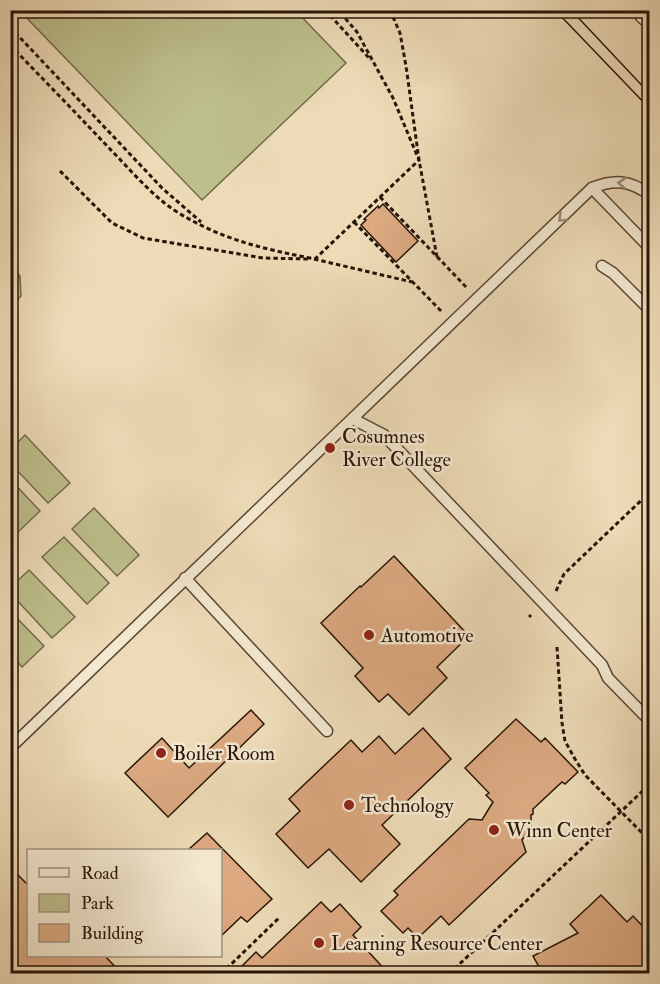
<svg xmlns="http://www.w3.org/2000/svg" width="660" height="984" font-family="'IM FELL Double Pica',serif">
  <rect width="100%" height="100%" fill="#eddbb7"/>
  <filter id="stains"><feTurbulence type="fractalNoise" baseFrequency=".00333" numOctaves="4"/><feColorMatrix values="0 0 0 0 .2 0 0 0 0 .09 0 0 0 0 .02 0 0 0 .5 -.17"/></filter>
  <radialGradient id="worn" r=".72"><stop offset=".6" stop-color="#630" stop-opacity="0"/><stop offset="1" stop-color="#630" stop-opacity=".3"/></radialGradient>
  <g fill="#bdbf8c" stroke="#736a4a" stroke-width="1.5">
    <path d="M20,11H296L346,63L202,200Z"/>
    <path d="M11,266L20,276L21,296L11,306Z"/>
    <path d="M25,435L70,483L48,503L11,464V449Z"/>
    <path d="M11,480L40,511L18,532L11,524Z"/>
    <path d="M94,508L139,555L117,576L72,529Z"/>
    <path d="M64,537L109,583L87,604L42,557Z"/>
    <path d="M29,570L75,617L52,638L11,594V587Z"/>
    <path d="M10,611L44,646L22,667L11,655Z"/>
  </g>
  <g fill="#dca981" stroke="#291408" stroke-width="1.5">
    <path d="M383,204L418,241L396,262L361,225L366,220L364,219L378,206L379,208Z"/>
    <path d="M394,556L469,636L437,667L447,678L409,715L388,694L379,702L355,676L363,668L321,623L360,586L361,587Z"/>
    <path d="M251,710L264,724L168,817L125,773L162,738L189,768Z"/>
    <path d="M516,719L541,742L545,738L578,772L565,784L562,782L533,809V814L531,815V828L522,840L526,852L449,925L441,916L418,938L408,928L403,933L381,911L398,895L394,891L469,819L482,820L493,802L486,795L489,793L465,768Z"/>
    <path d="M423,728L451,759L382,825L400,844L361,882L329,849L308,868L276,834L300,811L289,799L351,740L362,752L379,736L395,754Z"/>
    <path d="M207,833L272,899L247,922L241,917L220,937V850H188Z"/>
    <path d="M10,867L28,885V956H105L122,974H26L10,957Z"/>
    <path d="M601,895L627,922L633,916L650,934V974H543L533,956L578,933L570,924Z"/>
    <path d="M321,902L331,912L340,904L361,927L353,935L389,974H234L256,952L262,958Z"/>
  </g>
  <g fill="none" stroke-linecap="round" stroke-linejoin="round">
    <g stroke="#5a4634" stroke-width="13">
      <g id="service">
        <path d="M592,188L650,248"/>
        <path d="M602,266L613,273L650,310"/>
        <path d="M353,419L384,435L602,665L608,678L650,721"/>
        <path d="M185,578L327,731"/>
        <path d="M10,748L592,188C614,179 630,180 650,195"/>
      </g>
    </g>
    <g stroke="#291408" stroke-width="32">
      <path id="secondary" d="M648,10L650,12"/>
    </g>
    <g stroke="#291408" stroke-width="3" stroke-dasharray="4.5 3" stroke-linecap="butt">
      <path d="M325,10L371,60"/>
      <path d="M390,10L400,33L406,66L419,160L437,257"/>
      <path d="M10,27L162,188L201,222"/>
      <path d="M10,45C43,79 76,113 108,147C129,168 149,193 174,210C219,239 263,249 315,259L419,160L393,98L357,32L338,10"/>
      <path d="M60,171L112,223L143,238L263,258L308,259"/>
      <path d="M380,197L468,289"/>
      <path d="M354,222L443,313"/>
      <path d="M314,259L412,282"/>
      <path d="M556,591L564,574L650,492"/>
      <path d="M529,617L531,615"/>
      <path d="M557,647L562,723L565,741L575,759L585,775L650,841"/>
      <path d="M221,974L280,917"/>
      <path d="M449,974L650,784"/>
    </g>
    <use href="#service" stroke="#f3e8d0" stroke-width="10"/>
    <use href="#secondary" stroke="#f3e8d0" stroke-width="30"/>
    <g stroke="#291408" stroke-width="1.5">
      <path d="M555,10L650,109"/>
      <path d="M571,10L650,94"/>
    </g>
  </g>
  <defs><path id="oneway-chevron" d="M-2-3.5L2.5 0L-2 3.5" fill="none" stroke-width="1.6" stroke-linecap="round" stroke-linejoin="round" transform="scale(1.5)"/></defs>
  <g stroke="#988976">
    <use href="#oneway-chevron" transform="translate(622 183) rotate(-175)"/>
    <use href="#oneway-chevron" transform="translate(562 218) rotate(136)"/>
  </g>
  <g fill="#8f2418" stroke="#f3e8d0" stroke-width="2">
    <circle cx="330" cy="448" r="6"/>
    <circle cx="369" cy="635" r="6"/>
    <circle cx="161" cy="753" r="6"/>
    <circle cx="349" cy="805" r="6"/>
    <circle cx="494" cy="830" r="6"/>
    <circle cx="319" cy="943" r="6"/>
  </g>
  <g text-anchor="middle" stroke-width="5" stroke-linejoin="round" paint-order="stroke">
    <g font-size="20" fill="#291408" stroke="#f3e8d0" text-anchor="start">
      <text x="342" y="443">Cosumnes<tspan x="342" dy="23">River College</tspan></text>
      <text x="381" y="642">Automotive</text>
      <text x="173" y="760">Boiler Room</text>
      <text x="361" y="812">Technology</text>
      <text x="506" y="837">Winn Center</text>
      <text x="331" y="950">Learning Resource Center</text>
    </g>
  </g>
  <rect width="660" height="984" fill="none" stroke="#eddbb7" stroke-width="36"/>
  <rect x="12" y="12" width="636" height="960" fill="none" stroke="#291408" stroke-width="3"/>
  <rect x="18" y="18" width="624" height="948" fill="none" stroke="#291408" stroke-width="1.5"/>
  <rect x="27" y="849" width="195" height="108" fill="#f3e8d0" stroke="#a29380" stroke-width="1.5"/>
  <rect x="39" y="868" width="30" height="9" fill="#f3e8d0" stroke="#a29380" stroke-width="1.5"/>
  <text x="81" y="879" font-size="18" fill="#291408">Road</text>
  <rect x="39" y="894" width="30" height="18" fill="#bdbf8c" stroke="#a29380" stroke-width="1.5"/>
  <text x="81" y="909" font-size="18" fill="#291408">Park</text>
  <rect x="39" y="924" width="30" height="18" fill="#dca981" stroke="#a29380" stroke-width="1.5"/>
  <text x="81" y="939" font-size="18" fill="#291408">Building</text>
  <rect width="100%" height="100%" filter="url(#stains)"/>
  <rect width="100%" height="100%" fill="url(#worn)"/>
</svg>
